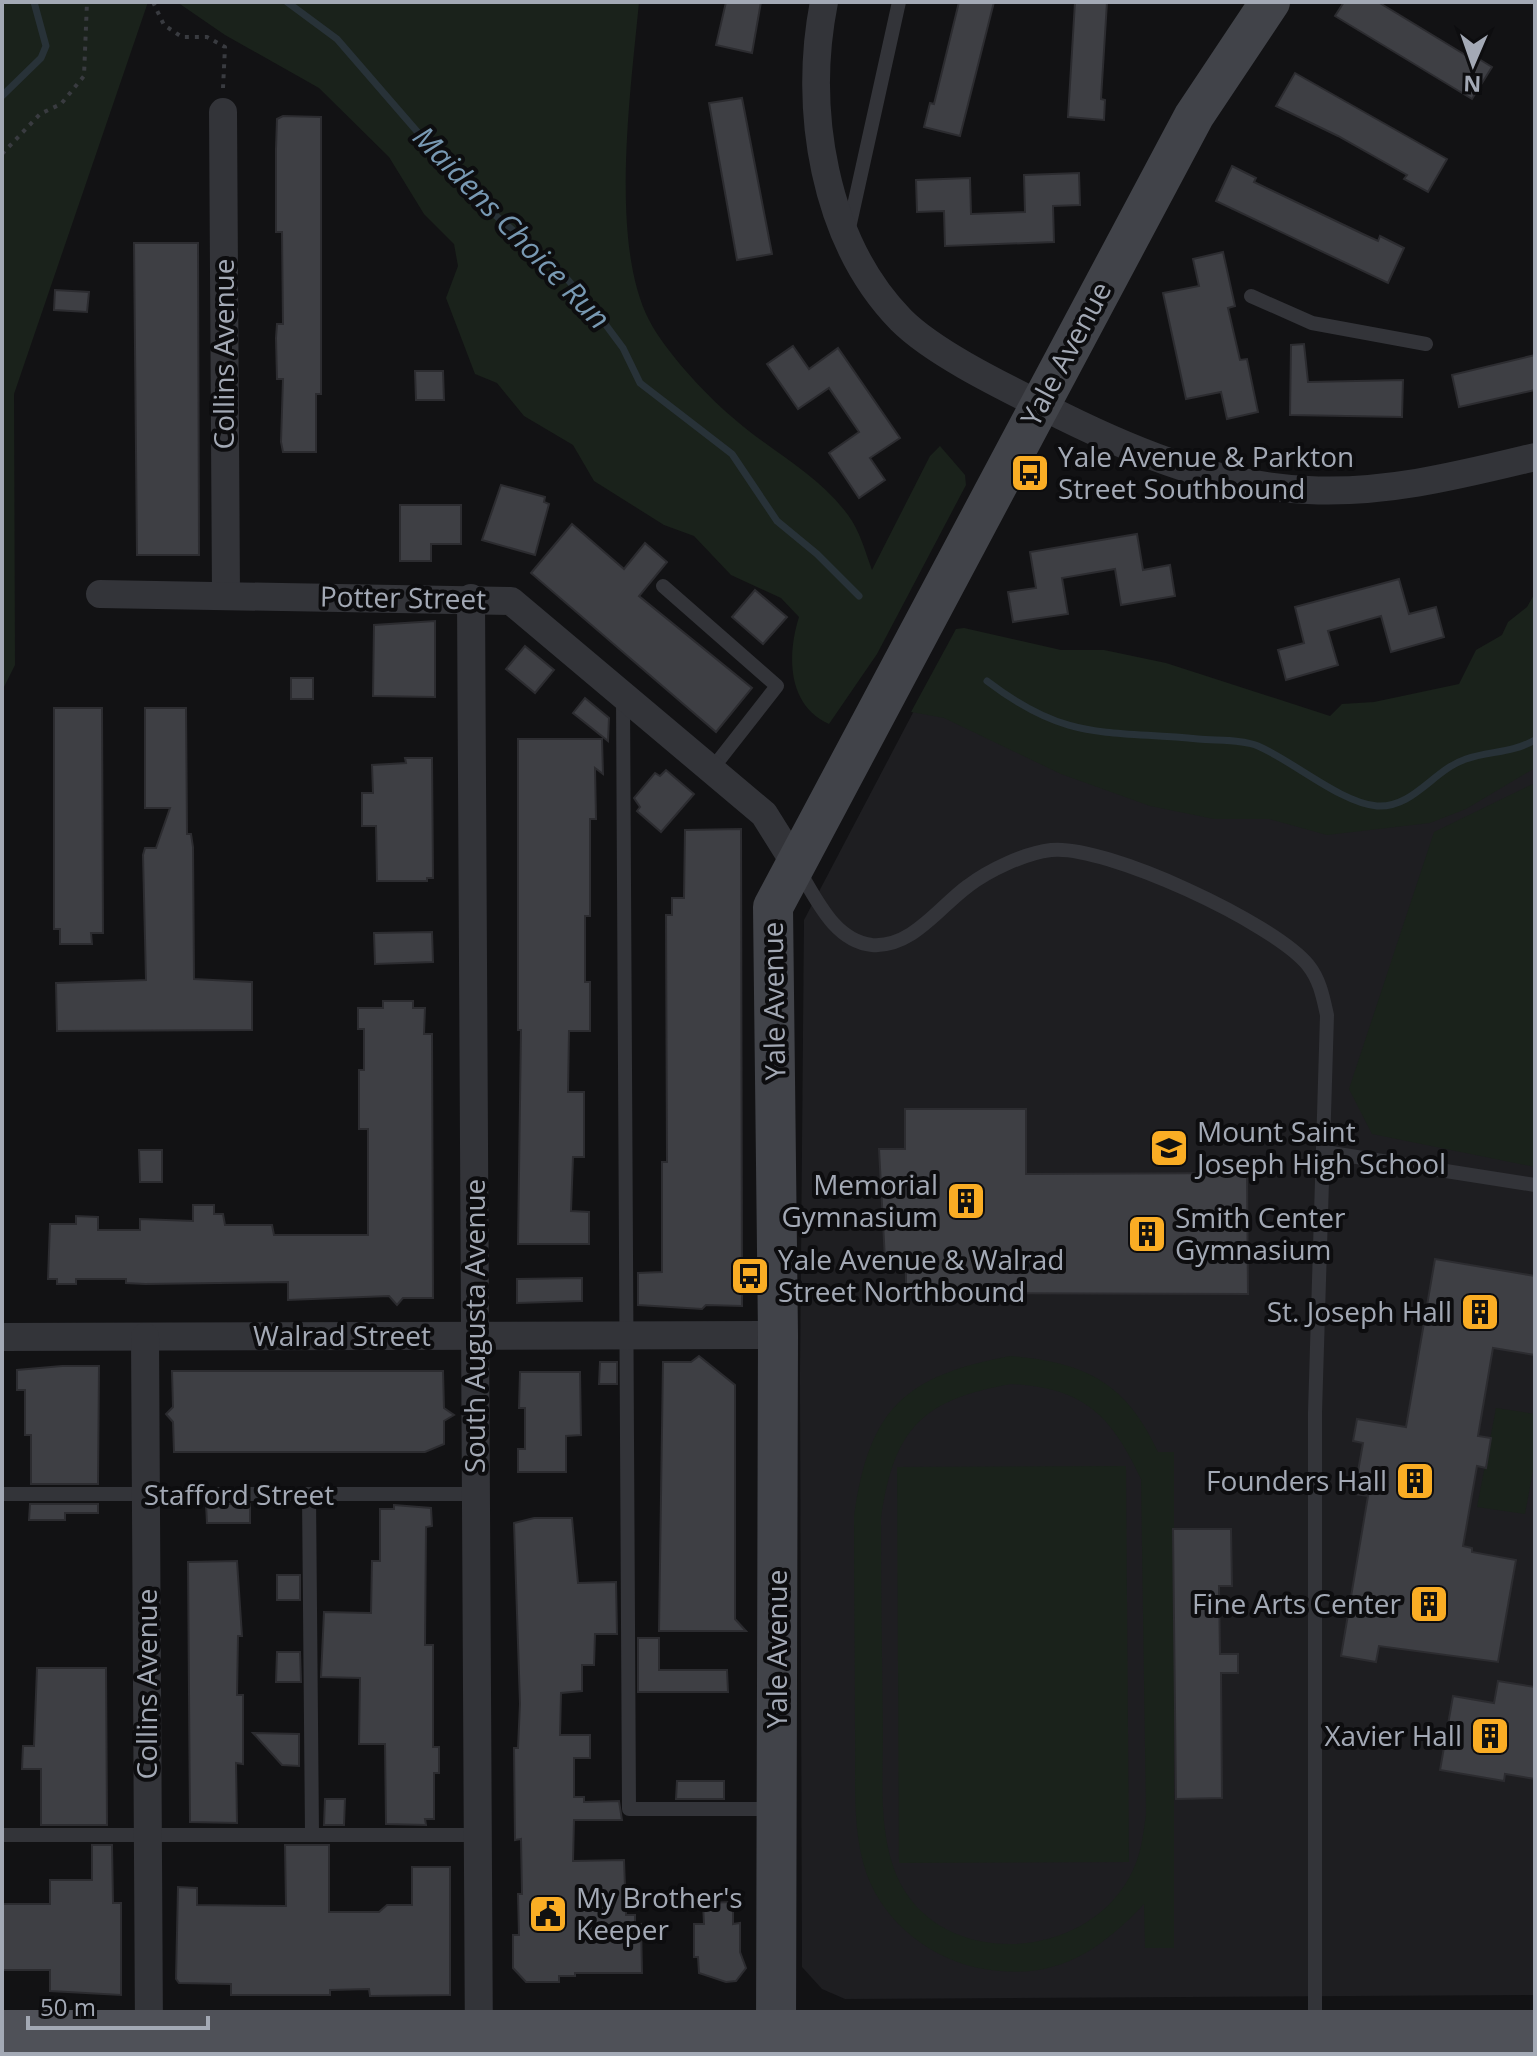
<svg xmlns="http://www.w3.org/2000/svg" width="1537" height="2056" font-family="'Open Sans',sans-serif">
  <rect width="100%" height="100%" fill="#121214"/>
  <path fill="#1e1e21" d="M937,667L1535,753V1995L845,1999L822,1989L802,1967L800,1376L804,920Z"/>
  <g fill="#1a221b" fill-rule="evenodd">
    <path d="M2,2H148L14,394L15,665L2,691Z"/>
    <path d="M177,2H639C631,89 609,242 649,320C665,351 705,394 732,417C769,450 818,474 848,515C860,531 865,551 872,570L930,456L940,446L965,475L966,485L877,654L829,724C787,705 787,655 799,617L781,598L731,575L694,536L664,525L594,481L573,445L524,416L497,383L475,374L446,298L458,266L454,244L424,214L389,157L319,88L225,35Z"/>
    <path d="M1535,593V768L1466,809L1430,823L1327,835L1269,819H1214L1150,806L1061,774L944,718L911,712L956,629L964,628L1061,650H1104L1166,663L1330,716L1342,704L1374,702L1459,684L1476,650L1502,635L1508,622L1527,607Z"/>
    <path d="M1535,783V1167L1372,1134L1349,1089L1434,832Z"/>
    <path d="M1010,1356C1084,1362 1126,1382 1158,1452H1174V1948H1145L1144,1904C1098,1953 1054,1981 984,1969C934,1961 885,1924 867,1875C851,1830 856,1777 855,1730C855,1659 854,1588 854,1517C869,1409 904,1376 1010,1356ZM1011,1384C1084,1388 1111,1415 1141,1479L1146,1814C1143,1836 1141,1857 1129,1878C1079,1968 924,1969 892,1863C879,1821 883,1775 883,1731C882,1660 881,1590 881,1519C894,1428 922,1400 1011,1384Z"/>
    <path d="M1496,1408L1535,1414V1460L1525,1514L1477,1507Z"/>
    <path d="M1126,1466L1129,1862L899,1863L897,1467Z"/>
  </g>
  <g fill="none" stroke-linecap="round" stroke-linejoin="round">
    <g stroke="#283238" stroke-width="7">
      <path d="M287,2L337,39L473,196L559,270L594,309L623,348L640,383L732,454L777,521L817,554L859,596"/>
      <path d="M2,96L41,58L46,46L34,2"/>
      <path d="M987,681C1067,742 1104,730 1198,739C1216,741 1241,739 1258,746C1293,761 1341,803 1377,806C1414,808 1433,770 1466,759C1490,751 1512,753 1535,740"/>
    </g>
  </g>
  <g fill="#3e3f44" stroke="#2c2c30" stroke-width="2">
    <path d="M726,2H761L752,53L716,45Z"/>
    <path d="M959,2H994L960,136L924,127L930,103L934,104Z"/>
    <path d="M1075,2H1107L1101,99L1105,100L1104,120L1068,117Z"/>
    <path d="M1344,2H1378L1467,56L1469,53L1492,67L1472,99L1335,16Z"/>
    <path d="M1295,73L1447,159L1428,192L1404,179L1407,175L1338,136L1276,106Z"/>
    <path d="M742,98L772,254L737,260L709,103Z"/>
    <path d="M283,116L321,117V394H316V452H283L281,442L283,379H277L276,338L277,324H283L282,232H276V149L277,119Z"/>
    <path d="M1232,166L1256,178L1254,182L1365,235L1378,241L1380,236L1404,248L1388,283L1216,201Z"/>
    <path d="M1079,173L1080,205L1053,206L1054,242L945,246L944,211L917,212L916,180L970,178L971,214L1025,212L1024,175Z"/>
    <path d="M134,243H198L199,555H137Z"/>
    <path d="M1223,252L1235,306L1228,308L1240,360L1247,359L1258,412L1227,419L1221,392L1186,399L1163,293L1199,286L1193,259Z"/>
    <path d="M55,290L89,292L87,312L54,310Z"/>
    <path d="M1304,344L1308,382L1403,380L1402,417L1290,415L1291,345Z"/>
    <path d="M793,346L809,369L838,348L900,438L870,458L885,480L859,498L829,453L859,432L829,388L798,409L767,364Z"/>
    <path d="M1535,355V390L1459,407L1452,375Z"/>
    <path d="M415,371H443L444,400H416Z"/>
    <path d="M501,485L545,497L544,502L549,504L535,555L482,540Z"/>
    <path d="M400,505H461V544H431V561H400Z"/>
    <path d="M572,524L624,569L645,543L667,562L639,596L752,688L716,732L531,573Z"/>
    <path d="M1137,534L1143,570L1170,565L1175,596L1121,605L1115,569L1062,578L1068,614L1013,622L1008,592L1036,588L1030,552Z"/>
    <path d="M1399,579L1409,614L1436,607L1444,637L1391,652L1381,616L1328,631L1338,665L1286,680L1278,650L1304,643L1295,607Z"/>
    <path d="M755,590L787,617L763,644L732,617Z"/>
    <path d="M435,621V697L373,696L374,625Z"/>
    <path d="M525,646L554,670L535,693L506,669Z"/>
    <rect x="291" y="678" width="22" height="21"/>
    <path d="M585,698L609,718L608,741L573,713Z"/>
    <path d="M54,708H102L103,933H91L92,944H60V929H54Z"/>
    <path d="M145,708H186L187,834H191L193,847L194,979L252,982V1030L57,1031L56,983L146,980L143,855L145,848H156L170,808H145Z"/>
    <path d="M518,739H602L603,774L595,768L596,819H590V916H585V982H590V1031H569L568,1092H584V1157H573L571,1211L589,1212V1244H518L521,1030H518Z"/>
    <path d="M405,758H432L433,878H427V881H377L376,826H362V793H373L372,765L406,763Z"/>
    <path d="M666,770L694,794L661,832L637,811L640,807L634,798L655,773L660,776Z"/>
    <path d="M741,829L742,1306L706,1305L702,1309L638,1305V1273L662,1272V1162H667L666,915H672V898H684L685,830Z"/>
    <path d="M432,932L433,962L375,964L374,933Z"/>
    <path d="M383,1001H413V1008H425L424,1034H432L433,1298H403L397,1305L389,1296L288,1300V1282L145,1284L126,1283V1279H76V1284H57V1279H48L50,1224H76V1216L98,1217V1230H140V1219L193,1221V1205H214V1214H223L225,1225H272L274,1235H368V1129H359V1070H364V1029H358V1008H383Z"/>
    <path d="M905,1109H1026V1174L1247,1173L1248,1294L906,1293V1259L885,1260L879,1149H905Z"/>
    <path d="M139,1150H162V1182H140Z"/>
    <path d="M1435,1259L1535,1276V1355L1493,1348L1478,1436L1491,1438L1486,1468L1477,1466L1463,1546L1472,1548V1552L1516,1560L1498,1662L1379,1646L1376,1662L1341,1656L1368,1496L1354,1494L1363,1443L1353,1441L1357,1419L1406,1427Z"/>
    <path d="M582,1278V1301L517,1303V1279Z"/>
    <path d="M699,1356L735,1385V1619L746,1631H659L663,1362H691Z"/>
    <path d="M600,1362H617V1384H599Z"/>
    <path d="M62,1366H99L98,1484H31V1435H25V1390H17V1370Z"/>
    <path d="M172,1371H443L444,1408L454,1415L444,1421V1444L425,1452H174L173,1422L166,1414L173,1407Z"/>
    <path d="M520,1372H580L581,1435L566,1436V1472H518V1449H525V1408H519Z"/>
    <path d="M30,1504H98V1513H65V1520H29Z"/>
    <path d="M206,1504H250V1523H207Z"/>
    <path d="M394,1505L431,1508L432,1526L426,1527L425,1645H433V1747H439V1773H434V1819H425L426,1825L386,1824L385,1744H359L360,1678L321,1677L324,1612L371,1613L372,1561H380V1509H394Z"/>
    <path d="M534,1518H572L578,1583L616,1582L617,1634H595L594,1665H582V1691L561,1693L560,1735H590V1758H574V1797H584V1802L619,1801L622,1820H574L573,1861L624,1860L626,1915H635V1924H641L642,1973H575V1976H559V1982H526L513,1968V1935H519L518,1894H522L521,1839L515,1840L514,1748H518L520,1704L514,1523Z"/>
    <path d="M1173,1529H1231L1232,1586H1219L1220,1654H1238V1673H1221L1222,1798L1176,1799Z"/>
    <path d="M237,1561L242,1636H238L237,1695H243V1764L236,1763L237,1823L190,1822L188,1562Z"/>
    <rect x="277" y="1575" width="23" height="25"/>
    <path d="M638,1638H659V1670H727L728,1692H638Z"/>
    <path d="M277,1652H300L301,1682H276Z"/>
    <path d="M37,1668H106L107,1825H41V1769H22L23,1746H34Z"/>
    <path d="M1498,1681L1535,1687V1779L1505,1774L1504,1781L1440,1770L1453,1696L1494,1703Z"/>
    <path d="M253,1733L299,1734V1766L282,1765Z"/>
    <path d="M677,1781H724V1799H676Z"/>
    <path d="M325,1799H345L344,1825H324Z"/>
    <path d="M92,1845H112L113,1903H121V1995L50,1991V1970H2V1904H50V1880H92Z"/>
    <path d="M285,1845H329V1912H379L387,1905H412V1867H450V1995L370,1996L369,1989L330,1990V1995H231V1984L179,1983L176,1979L178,1887L197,1888V1905L286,1906Z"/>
    <path d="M733,1902V1924L740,1923V1952L746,1968L736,1981L726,1982L699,1973L698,1957H694V1924H704L703,1903Z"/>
  </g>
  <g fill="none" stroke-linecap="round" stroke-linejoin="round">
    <g stroke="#393b40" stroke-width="4" stroke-dasharray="4 6" stroke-linecap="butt">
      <path d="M153,2L164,25L182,37H207L225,47L223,88"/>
      <path d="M2,154L40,114L61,104L84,76L87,2"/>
    </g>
    <g stroke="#333439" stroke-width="14">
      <path d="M849,228L899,2"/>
      <path d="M1251,296L1312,323L1426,344"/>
      <path d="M663,586L777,686L712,769"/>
      <path d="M623,697L629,1809H776"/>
      <path d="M798,869C816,898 834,941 872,945C912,948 939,907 968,886C989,870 1025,853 1051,850C1105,844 1274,923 1308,965C1320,980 1323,997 1327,1015L1315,1413V2026"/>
      <path d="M1325,1152L1535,1185"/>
      <path d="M2,1494H476"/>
      <path d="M309,1495L312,1835"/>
      <path d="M2,1835H478"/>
    </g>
    <g stroke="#333439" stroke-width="28">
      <path d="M824,2C803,108 823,240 901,320C937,356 1015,392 1062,416C1141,455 1219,486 1308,490C1386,494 1460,475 1535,457"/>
      <path d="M223,112L226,596"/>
      <path d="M100,594L511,601L764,814L794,862"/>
      <path d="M471,598L479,2054"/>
      <path d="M2,1337L778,1335"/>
      <path d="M145,1337L149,2032"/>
    </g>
    <path stroke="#414349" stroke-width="40" d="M776,2032L778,1335L773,907L1194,116L1270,2"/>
    <path stroke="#4f5158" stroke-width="44" d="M2,2032H1535"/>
  </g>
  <defs>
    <g id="bus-square" transform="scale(2)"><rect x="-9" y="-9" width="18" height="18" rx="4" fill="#faad24" stroke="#0d0d0f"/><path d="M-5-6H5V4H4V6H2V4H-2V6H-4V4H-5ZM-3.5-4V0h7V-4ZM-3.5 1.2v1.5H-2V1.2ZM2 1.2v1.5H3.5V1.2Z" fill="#111"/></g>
    <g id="school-square" transform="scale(2)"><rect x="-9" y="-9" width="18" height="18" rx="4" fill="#faad24" stroke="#0d0d0f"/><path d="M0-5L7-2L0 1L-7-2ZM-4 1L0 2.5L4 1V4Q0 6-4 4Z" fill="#111"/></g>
    <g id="building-square" transform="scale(2)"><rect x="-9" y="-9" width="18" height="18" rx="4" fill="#faad24" stroke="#0d0d0f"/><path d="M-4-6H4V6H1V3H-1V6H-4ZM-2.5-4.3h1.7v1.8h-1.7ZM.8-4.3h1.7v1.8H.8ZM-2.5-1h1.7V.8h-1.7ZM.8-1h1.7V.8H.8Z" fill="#111"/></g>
    <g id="civic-square" transform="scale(2)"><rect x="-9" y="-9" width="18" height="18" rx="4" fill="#faad24" stroke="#0d0d0f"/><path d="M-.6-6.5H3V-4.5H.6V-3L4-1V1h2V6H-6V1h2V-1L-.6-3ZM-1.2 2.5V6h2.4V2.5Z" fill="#111"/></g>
  </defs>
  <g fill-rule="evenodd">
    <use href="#bus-square" x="1030" y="473"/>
    <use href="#school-square" x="1169" y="1148"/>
    <use href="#building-square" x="966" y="1201"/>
    <use href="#building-square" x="1147" y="1234"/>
    <use href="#bus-square" x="750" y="1276"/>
    <use href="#building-square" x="1480" y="1312"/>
    <use href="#building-square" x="1415" y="1481"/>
    <use href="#building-square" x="1429" y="1604"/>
    <use href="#building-square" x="1490" y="1736"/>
    <use href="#civic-square" x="548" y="1914"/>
  </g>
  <g text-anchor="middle" stroke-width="8" stroke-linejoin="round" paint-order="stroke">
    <g font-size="28" fill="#a3a9b5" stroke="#0d0d0f">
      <text transform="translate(224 354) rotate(-90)" y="10">Collins Avenue</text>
      <text transform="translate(1066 354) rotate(-62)" y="10">Yale Avenue</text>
      <text transform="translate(403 598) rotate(1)" y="10">Potter Street</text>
      <text transform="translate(774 1001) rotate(-91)" y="10">Yale Avenue</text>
      <text transform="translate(475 1326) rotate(-90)" y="10">South Augusta Avenue</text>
      <text x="342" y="1346">Walrad Street</text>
      <text x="239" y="1505">Stafford Street</text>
      <text transform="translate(777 1649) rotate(-90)" y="10">Yale Avenue</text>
      <text transform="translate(147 1684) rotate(-90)" y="10">Collins Avenue</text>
    </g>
    <g font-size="28" fill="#a3a9b5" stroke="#0d0d0f" text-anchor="start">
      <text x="1058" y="467">Yale Avenue &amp; Parkton<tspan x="1058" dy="32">Street Southbound</tspan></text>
      <text x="1197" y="1142">Mount Saint<tspan x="1197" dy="32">Joseph High School</tspan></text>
      <text x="938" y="1195" text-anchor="end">Memorial<tspan x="938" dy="32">Gymnasium</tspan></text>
      <text x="1175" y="1228">Smith Center<tspan x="1175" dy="32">Gymnasium</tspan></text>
      <text x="778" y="1270">Yale Avenue &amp; Walrad<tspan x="778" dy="32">Street Northbound</tspan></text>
      <text x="1452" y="1322" text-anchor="end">St. Joseph Hall</text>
      <text x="1387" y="1491" text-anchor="end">Founders Hall</text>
      <text x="1401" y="1614" text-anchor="end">Fine Arts Center</text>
      <text x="1462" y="1746" text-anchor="end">Xavier Hall</text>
      <text x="576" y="1908">My Brother's<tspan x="576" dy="32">Keeper</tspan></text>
    </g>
    <g font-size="30" font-style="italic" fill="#7899b3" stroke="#0d0d0f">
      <text transform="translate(511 228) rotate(46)" y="10">Maidens Choice Run</text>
    </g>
  </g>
  <rect width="1537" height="2056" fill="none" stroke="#a3a9b5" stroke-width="8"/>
  <g transform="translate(1473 64) rotate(182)" stroke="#0d0d0f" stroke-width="6" paint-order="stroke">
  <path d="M0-6L14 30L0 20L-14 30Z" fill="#a3a9b5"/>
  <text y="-12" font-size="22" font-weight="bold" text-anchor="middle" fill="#a3a9b5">N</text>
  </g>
  <path d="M28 2016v12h180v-12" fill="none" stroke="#a3a9b5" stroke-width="4"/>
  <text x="40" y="2016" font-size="24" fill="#a3a9b5" stroke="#0d0d0f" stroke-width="6" paint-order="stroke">50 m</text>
</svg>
